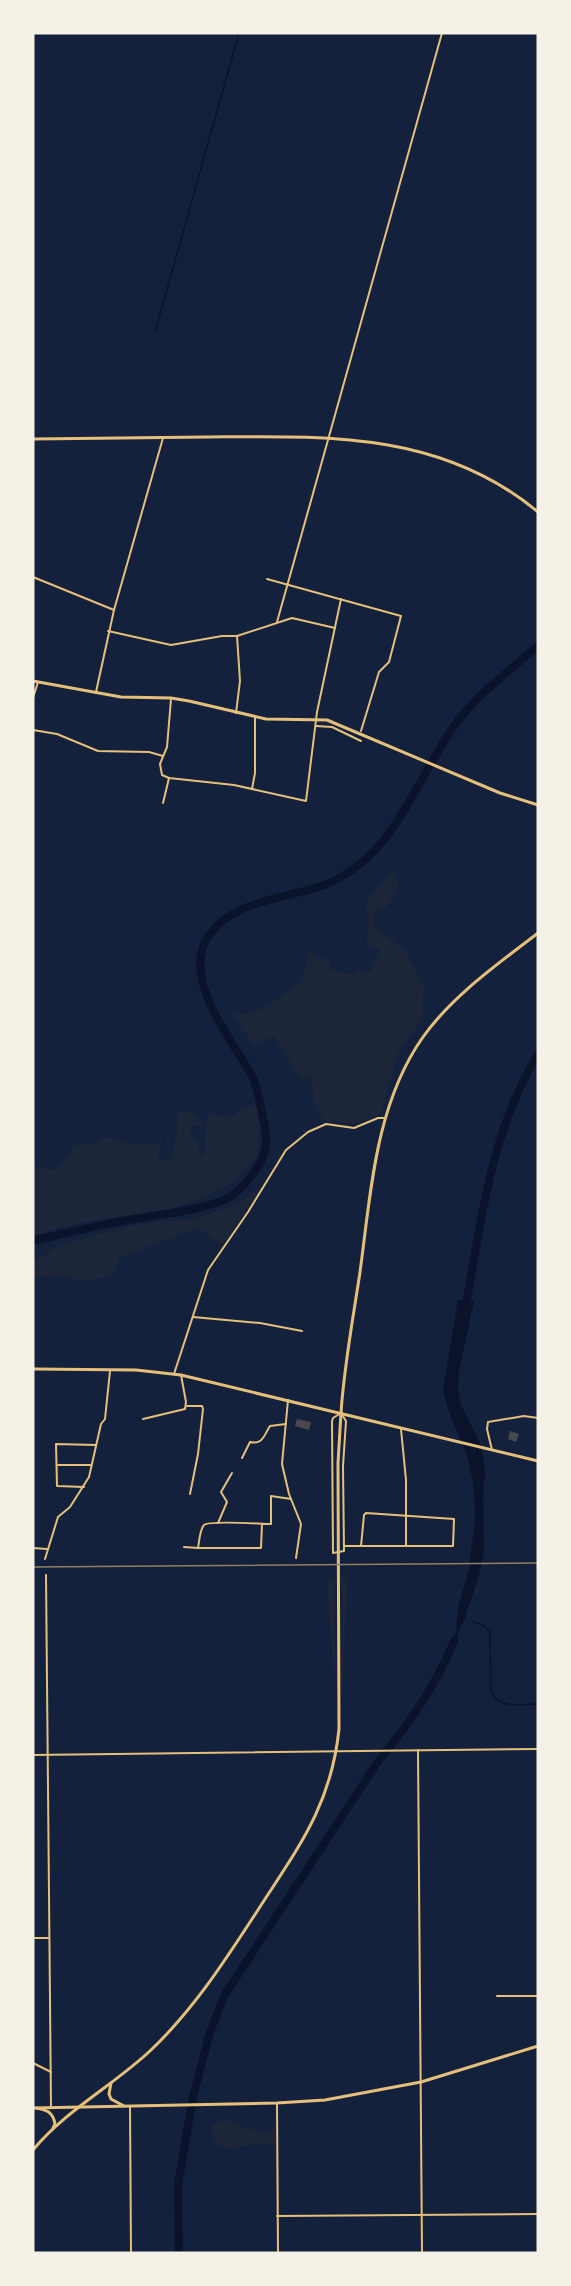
<svg xmlns="http://www.w3.org/2000/svg" width="571" height="2286" font-family="Overpass,sans-serif">
  <rect width="100%" height="100%" fill="#14213d"/>
  <g fill="#1d2539">
    <path d="M394,871L398,884L386,908L374,911L373,925L406,951L424,986L422,1020L398,1054L381,1111C364,1128 347,1122 326,1121C313,1113 313,1090 311,1076L301,1080L274,1036L254,1046L232,1012L250,1014L275,1001L300,982L307,963V953L310,952L328,959L331,970L354,975L357,969L370,972L381,950L367,944L369,925L366,901Z"/>
    <path d="M256,1104L259,1124V1148L255,1158L232,1183L192,1203L170,1209L84,1222L33,1235V1166L56,1170L74,1146L97,1142L105,1137L132,1145L133,1143L145,1146L147,1143L159,1146L164,1130L157,1159L170,1160L175,1144L179,1110L189,1112L201,1119V1126L191,1125L190,1138L198,1140L200,1155L205,1156L206,1123L210,1113L225,1117L236,1115L237,1111Z"/>
    <path d="M262,1186L222,1246L198,1228L119,1258L112,1276C103,1278 88,1282 79,1280C61,1275 52,1272 33,1279V1261L61,1245L126,1227L161,1221L193,1220L239,1203Z"/>
    <path d="M334,1577H343L347,1582L342,1691V1580H335V1689L327,1585L328,1581Z"/>
    <path d="M229,2120L253,2131H275V2145C267,2145 258,2144 250,2145C230,2148 213,2155 212,2126L221,2121Z"/>
  </g>
  <path fill="#0b132b" d="M458,1300L474,1302L459,1370L458,1390L461,1405L481,1445L486,1478L484,1480C482,1502 484,1524 484,1545C484,1567 472,1596 465,1617L467,1618L464,1620L451,1650L449,1649L456,1632L458,1607L467,1577L465,1575L468,1574L475,1520L474,1489L468,1458L448,1409L443,1390Z"/>
  <g fill="none" stroke-linecap="round" stroke-linejoin="round">
    <g stroke="#0b132b" stroke-width="1.5">
      <path d="M155,332L239,33"/>
      <path d="M473,1622L481,1624L490,1632L491,1691C498,1710 521,1704 538,1704"/>
    </g>
    <g stroke="#0b132b" stroke-width="8">
      <path d="M33,1241C69,1232 104,1224 140,1218C168,1213 197,1211 224,1200C237,1194 247,1183 255,1171C269,1151 268,1140 263,1118C260,1105 258,1088 252,1076C233,1042 185,984 205,942C226,901 283,899 321,886C337,881 354,869 366,859C398,832 426,768 450,732C472,698 508,672 538,646"/>
      <path d="M465,1311C481,1222 490,1133 538,1054"/>
      <path d="M179,2253L178,2185L193,2097L210,2032L224,1996L379,1760C409,1724 437,1684 454,1641"/>
    </g>
  </g>
  <g fill="#48494c">
    <path d="M297,1419L311,1422L309,1430L295,1426Z"/>
    <path d="M510,1431L519,1434L516,1442L508,1439Z"/>
  </g>
  <g fill="none" stroke-linecap="round" stroke-linejoin="round">
    <g stroke="#e5c07b" stroke-width="2">
      <path d="M33,577L114,610"/>
      <path d="M267,579L401,616L389,662L379,672L361,731"/>
      <path d="M277,622L442,33"/>
      <path d="M108,631L171,645L222,636H237L292,618L335,628"/>
      <path d="M96,692L114,610L163,438"/>
      <path d="M33,698L38,682"/>
      <path d="M171,699L167,747L160,764L162,775L169,778L234,785L306,801L317,712L341,599"/>
      <path d="M236,713L240,681L237,636"/>
      <path d="M316,726L332,727L361,741"/>
      <path d="M33,730L57,734L98,751L149,752L163,756"/>
      <path d="M252,789L255,773V717"/>
      <path d="M163,803L169,778"/>
      <path d="M193,1317L260,1323L302,1331"/>
      <path d="M174,1374L208,1270L248,1212L286,1150L308,1132L326,1124L354,1128L378,1118H385"/>
      <path d="M288,1400L282,1464L289,1494L301,1524L296,1558"/>
      <path d="M187,1406H202L203,1409L198,1454L190,1494"/>
      <path d="M341,1413L346,1421L343,1466L344,1551L333,1553L332,1421L333,1418Z"/>
      <path d="M143,1419L185,1409L186,1402L181,1375"/>
      <path d="M401,1429L406,1480V1546"/>
      <path d="M492,1450L487,1429L488,1422L524,1416L538,1418"/>
      <path d="M242,1458L250,1442C263,1445 264,1435 270,1426L286,1424"/>
      <path d="M58,1465H91"/>
      <path d="M84,1487L57,1486L56,1444L96,1445"/>
      <path d="M218,1523L227,1502L221,1492L232,1473"/>
      <path d="M262,1524L261,1548H198C199,1542 200,1529 204,1525C209,1520 260,1524 271,1524V1496L291,1499"/>
      <path d="M344,1546C380,1546 416,1546 453,1546L454,1519L366,1513L364,1515L361,1546"/>
      <path d="M184,1547L198,1548"/>
      <path d="M33,1548L47,1549"/>
      <path d="M45,1559L58,1517L70,1507L89,1477L101,1424L105,1419L110,1371"/>
      <path d="M46,1575L51,2107"/>
      <path d="M418,1750L422,2253"/>
      <path d="M33,1755L538,1749"/>
      <path d="M33,1938H49"/>
      <path d="M497,1996H538"/>
      <path d="M33,2063L51,2072"/>
      <path d="M277,2103L278,2253"/>
      <path d="M130,2106L131,2253"/>
      <path d="M277,2216L538,2214"/>
    </g>
    <g stroke="#e5c07b" stroke-width="3">
      <path d="M33,681L121,697L171,698L189,701L266,719L327,720L500,793L538,805"/>
      <path d="M341,1413C344,1366 353,1319 360,1272C371,1192 375,1105 423,1037C453,995 498,964 538,933"/>
      <path d="M33,2108L277,2103L325,2100L421,2082L538,2046"/>
    </g>
    <g stroke="#e5c07b" stroke-width="3">
      <path d="M33,439C91,438 149,438 207,437C325,436 441,431 538,512"/>
      <path d="M111,2083L109,2094L111,2099L124,2106"/>
      <path d="M36,2108C47,2110 53,2112 55,2124L53,2128"/>
      <path d="M33,2150C66,2110 114,2085 151,2050C194,2009 224,1962 256,1913C297,1849 331,1807 339,1729L338,1463L341,1413"/>
    </g>
    <path stroke="#e5c07b" stroke-width="3" d="M33,1369L136,1370L181,1375L538,1461"/>
    <path stroke="#918062" stroke-width="1.5" d="M33,1567L538,1563"/>
  </g>
  <rect width="571" height="2286" fill="none" stroke="#f6f1e7" stroke-width="69"/>
</svg>
